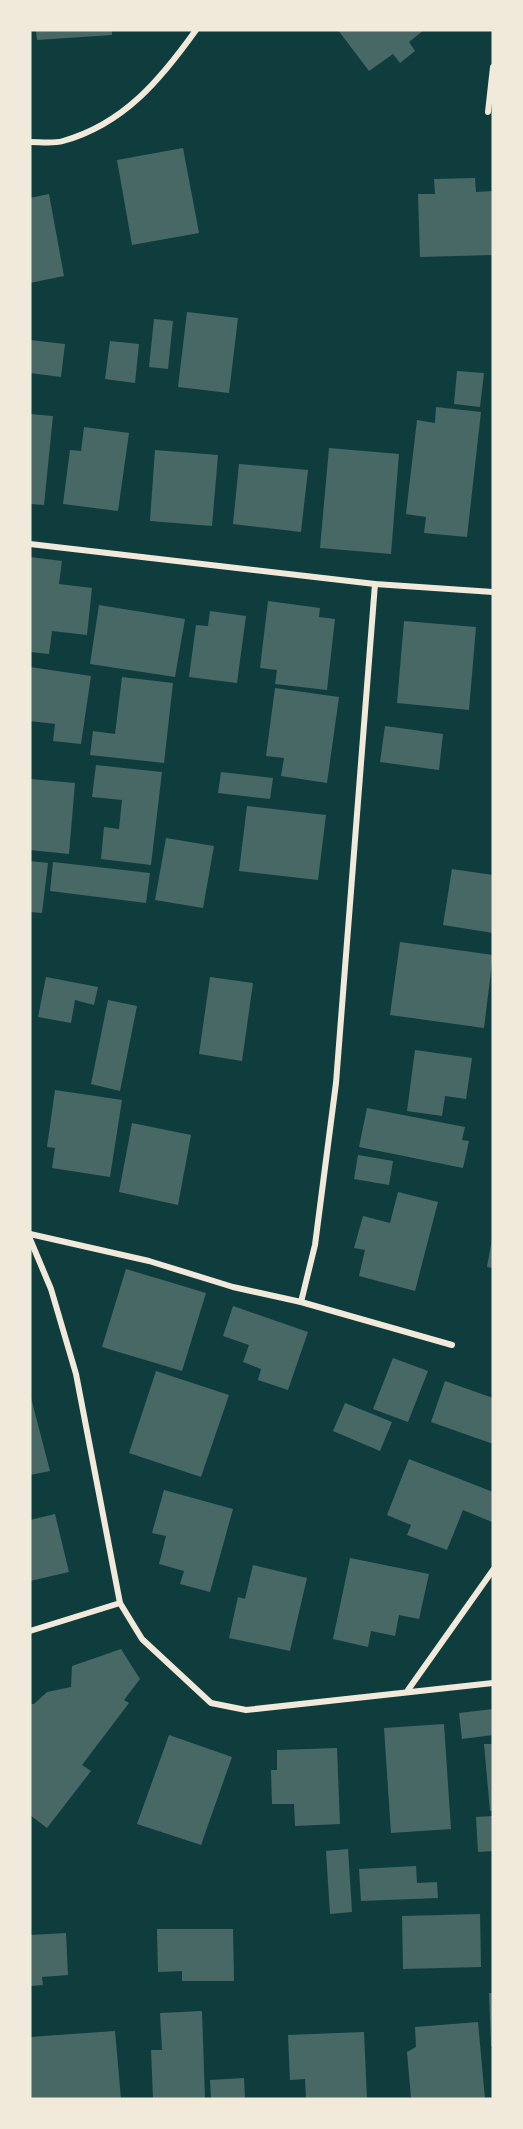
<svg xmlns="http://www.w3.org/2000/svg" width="523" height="2129" font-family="'PT Sans',sans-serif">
  <rect width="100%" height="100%" fill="#0f3d3e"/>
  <g fill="#486865">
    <path d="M36,30H112V35L37,40Z"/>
    <path d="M338,30H424L409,42L415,51L400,63L393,54L369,71Z"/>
    <path d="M183,148L199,233L132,245L117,160Z"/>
    <path d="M475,178L476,192L493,191V255L420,257L418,194H435L434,179Z"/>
    <path d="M49,194L64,276L30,283V198Z"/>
    <path d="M187,312L238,318L229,393L178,387Z"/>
    <path d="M154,319L173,321L168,369L149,367Z"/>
    <path d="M30,340L65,344L61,377L30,373Z"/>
    <path d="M110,341L139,344L135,383L105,379Z"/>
    <path d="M457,371L484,373L480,407L454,404Z"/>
    <path d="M436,407L481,412L467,537L424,533L426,517L406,514L417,420L435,423Z"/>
    <path d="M30,414L53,416L44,505L30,504Z"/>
    <path d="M84,427L129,433L118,511L63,504L70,450L81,451Z"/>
    <path d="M329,448L399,454L391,554L320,548Z"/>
    <path d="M155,450L218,455L212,526L150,521Z"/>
    <path d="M239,464L308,470L301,532L233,524Z"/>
    <path d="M30,557L62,561L59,584L92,588L87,635L52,631L49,654L30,652Z"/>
    <path d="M268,601L320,608L319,617L335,619L327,690L275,684L277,670L260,668Z"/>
    <path d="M99,605L185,619L175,677L90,664Z"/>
    <path d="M210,611L246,616L237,683L189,677L196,625L208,626Z"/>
    <path d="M404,621L476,627L469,710L397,703Z"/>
    <path d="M30,667L91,676L81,744L53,741L55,724L30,721Z"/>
    <path d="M122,677L173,683L164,763L90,755L93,731L115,734Z"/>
    <path d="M275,688L339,697L327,783L281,776L284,758L266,756Z"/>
    <path d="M385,726L443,734L439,770L380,762Z"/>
    <path d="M96,765L162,772L151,865L101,859L104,827L119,829L122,800L92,797Z"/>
    <path d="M221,772L273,778L270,799L218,793Z"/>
    <path d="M30,779L75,783L69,854L30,850Z"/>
    <path d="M247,806L326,815L318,880L239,871Z"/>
    <path d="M166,838L214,846L203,908L155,900Z"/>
    <path d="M30,861L48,863L42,913L30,912Z"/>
    <path d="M53,862L150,873L146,903L50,891Z"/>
    <path d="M452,869L493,875V933L443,925Z"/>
    <path d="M400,942L493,955L484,1028L390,1015Z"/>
    <path d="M46,977L98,987L94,1005L75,1000L71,1023L38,1017Z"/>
    <path d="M210,977L253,983L242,1061L199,1054Z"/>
    <path d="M108,1000L137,1006L120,1091L91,1084Z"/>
    <path d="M415,1050L472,1058L466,1099L445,1096L442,1116L407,1111Z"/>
    <path d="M55,1090L122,1100L110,1177L52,1168L55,1148L47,1147Z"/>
    <path d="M367,1108L465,1127L462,1140L469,1141L463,1168L359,1147Z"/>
    <path d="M132,1123L191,1135L178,1205L119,1192Z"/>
    <path d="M358,1155L393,1161L389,1185L354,1179Z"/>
    <path d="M398,1192L438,1202L415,1291L359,1276L365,1250L354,1248L363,1216L390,1223Z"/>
    <path d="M492,1239H493V1268L487,1267Z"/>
    <path d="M126,1269L206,1293L182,1371L102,1347Z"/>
    <path d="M233,1306L308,1332L288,1390L258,1380L261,1369L243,1362L249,1345L223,1336Z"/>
    <path d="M393,1358L428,1371L408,1422L373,1409Z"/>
    <path d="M156,1371L229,1395L201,1477L129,1453Z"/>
    <path d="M445,1381L493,1398V1444L431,1422Z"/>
    <path d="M30,1394L50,1471L30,1475Z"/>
    <path d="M345,1403L392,1422L380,1451L333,1431Z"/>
    <path d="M409,1459L493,1492L492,1522L463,1510L447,1550L407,1535L411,1525L387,1515Z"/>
    <path d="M164,1490L233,1509L210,1592L180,1584L184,1571L159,1564L166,1536L152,1533Z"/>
    <path d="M55,1514L69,1572L30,1581V1520Z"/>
    <path d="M350,1558L429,1574L419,1619L399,1615L395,1636L371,1631L368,1647L333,1639Z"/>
    <path d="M253,1565L307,1578L290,1651L229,1638L238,1597L245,1599Z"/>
    <path d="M121,1649L140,1679L124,1700L129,1703L82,1765L91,1771L47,1828L30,1815V1704H34L47,1692L71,1687L72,1666Z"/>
    <path d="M493,1709V1735L462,1739L459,1713Z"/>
    <path d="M444,1724L451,1829L391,1833L384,1728Z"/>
    <path d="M169,1735L232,1757L201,1845L137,1824Z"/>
    <path d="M484,1744H493V1810L490,1811Z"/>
    <path d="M337,1748L340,1824L295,1826L294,1804H272L271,1770H277V1750Z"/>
    <path d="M493,1816V1851L478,1852L476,1817Z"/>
    <path d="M348,1849L352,1912L330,1914L326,1851Z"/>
    <path d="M416,1866L417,1883L437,1882L438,1898L361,1901L359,1869Z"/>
    <path d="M480,1914L481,1967L403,1969L402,1916Z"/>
    <path d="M157,1929H233L234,1981H182V1971L158,1972Z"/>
    <path d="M66,1933L68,1975L42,1977L43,1985L30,1986V1935Z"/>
    <path d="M489,1993H493V2046H491Z"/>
    <path d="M202,2011L205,2099H153L151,2050H162L160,2013Z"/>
    <path d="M478,2022L485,2099L411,2098L407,2052L416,2047L415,2027Z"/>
    <path d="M115,2031L121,2099H30V2037Z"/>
    <path d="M364,2032L367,2099H306L305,2079L290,2080L288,2035Z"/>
    <path d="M244,2078L245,2099H211L210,2080Z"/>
  </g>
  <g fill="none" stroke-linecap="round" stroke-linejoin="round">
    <g stroke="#f1e9da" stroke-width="6">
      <path d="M488,112L493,67"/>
      <path d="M30,142C40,142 53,144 63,141C124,124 161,79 196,30"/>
      <path d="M30,544L375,584L493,592"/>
      <path d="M30,1234L149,1261L233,1287L301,1302L315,1245L336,1083L375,584"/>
      <path d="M30,1239L51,1289L76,1374L120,1603L30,1631"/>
      <path d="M301,1302L452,1345"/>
      <path d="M120,1603L142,1639L211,1703L246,1710L493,1683"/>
      <path d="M408,1690L493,1570"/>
    </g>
  </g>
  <rect width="523" height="2129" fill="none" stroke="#f1e9da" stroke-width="63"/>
</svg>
